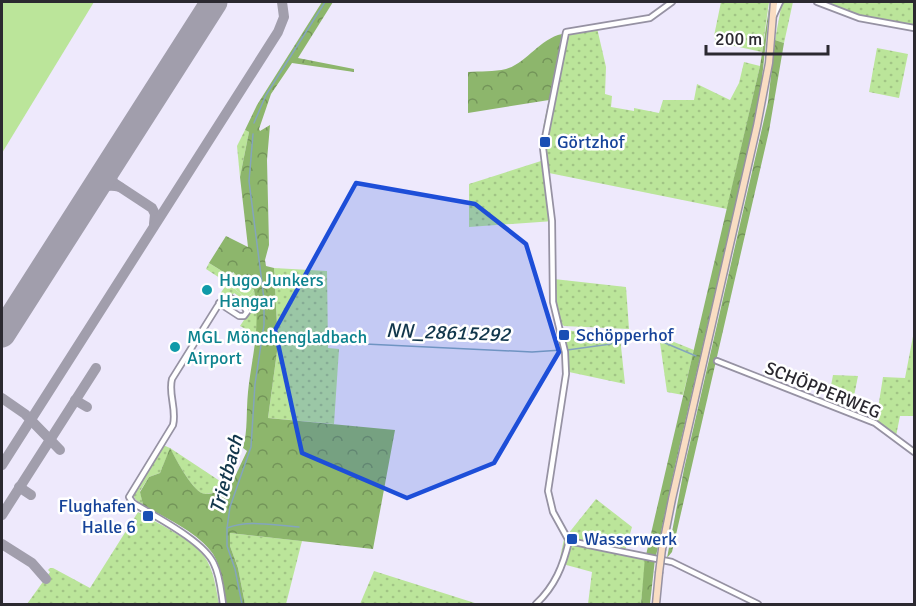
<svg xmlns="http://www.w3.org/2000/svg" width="916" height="606" font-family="Signika,sans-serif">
  <defs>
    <pattern id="grass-dots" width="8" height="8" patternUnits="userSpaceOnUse" patternTransform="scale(1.5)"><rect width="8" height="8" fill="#bbe59a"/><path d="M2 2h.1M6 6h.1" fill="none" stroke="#a1c485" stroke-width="1.8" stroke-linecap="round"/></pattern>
    <pattern id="forest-crowns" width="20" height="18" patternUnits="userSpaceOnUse" patternTransform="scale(1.5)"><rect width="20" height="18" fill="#8db66c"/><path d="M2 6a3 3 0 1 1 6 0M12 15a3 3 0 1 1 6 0" fill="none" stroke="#739459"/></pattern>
  </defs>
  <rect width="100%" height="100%" fill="#eee9fc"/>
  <g fill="url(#grass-dots)">
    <path d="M721,2H769L762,52L716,42L714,36Z"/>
    <path d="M782,2H793L784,43L775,40Z"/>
    <path d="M824,2H914V25L866,17Z"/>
    <path d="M597,28L606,67L605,94L612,96L611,107L634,111V108L659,113L663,100H694L697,84L730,100L739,83L744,62L760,66L727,209L549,173L554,221L469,227V184L541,161L543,128L562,34Z"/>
    <path d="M877,48L908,54L899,98L869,92Z"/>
    <path d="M245,130L249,132L240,177L237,146Z"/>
    <path d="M209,263L230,276L226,282L206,269Z"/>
    <path d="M274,268L327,271L328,348L339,349L334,424L268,418L278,344Z"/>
    <path d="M234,273L238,276L231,286L247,299L254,290L257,305V335L240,326L244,320L242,319L246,318L249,314L246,305L247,302L234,293L232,296L224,297L220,294Z"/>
    <path d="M554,279L626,287L629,329L564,326C552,317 555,293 554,279Z"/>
    <path d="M565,330L620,337L625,384L569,372L568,353L563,332Z"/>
    <path d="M914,331V416H900L896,436L876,421L883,377L905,378Z"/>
    <path d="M659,336L694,350L683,395L667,392Z"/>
    <path d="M833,375L858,376L851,411L828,402Z"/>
    <path d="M163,445L170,448L229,487C222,490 212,494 205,494C194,494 176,459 170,449L160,473L149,477L140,491L143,505C138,502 134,499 133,494Z"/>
    <path d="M596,499L632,527L625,551L646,555L641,604H588L592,572L559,563L564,539Z"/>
    <path d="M138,512C157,523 190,538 204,556C214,569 216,589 219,604H27L50,572L48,570L50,568H53L90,588Z"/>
    <path d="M230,533L302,541L286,604H245L238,568L230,546Z"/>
    <path d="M374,571L478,604H360Z"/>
  </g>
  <g fill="url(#forest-crowns)">
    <path d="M322,2H333L298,58L354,69V72L292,63L271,94L259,129L260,131L270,125L267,160L269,245L265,260L266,266L274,268L278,344L268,418L395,430L373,549L230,533V546L238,568L245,604H226C223,588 222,568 213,554C198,532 165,518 143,505L140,492L149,477L160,473L170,448C176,459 194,495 206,494C214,494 223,489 230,487L247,451L243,448C248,430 246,412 248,392C252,355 261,328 254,290L233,272L230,276L209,263L226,236L248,247L240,177L249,132L245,130L257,105Z"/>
    <path d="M770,2L760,98L676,462L656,556L646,555L760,66Z"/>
    <path d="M562,34L549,100L468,113V72C480,71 494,72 506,69C527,63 539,39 562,34Z"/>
    <path d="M775,40L784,43L769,131L672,552L667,558L684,469L768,102Z"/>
    <path d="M645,557L655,559L650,604H641Z"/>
  </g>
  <g fill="#bbe59a">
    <path d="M2,2H94L2,153Z"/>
    <path d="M238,276L254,290L247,299L230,285Z"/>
  </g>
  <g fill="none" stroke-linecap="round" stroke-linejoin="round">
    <g stroke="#84a5bd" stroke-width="1.5">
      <path d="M254,123L266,95L325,2"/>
      <path d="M262,339L532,352L562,350"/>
      <path d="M567,350L611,344L615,334L646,335L696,356"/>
      <path d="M227,528C249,519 276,526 299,527"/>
      <path d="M242,604L235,569L227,546V528L230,507L251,447L255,384L264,325V299L249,181L253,134"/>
    </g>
    <g stroke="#a19eac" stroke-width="10">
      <path d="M209,8L216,2"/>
      <path d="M111,162L109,173L114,183L152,208L155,214L154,224"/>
      <path d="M88,198C98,188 106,183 120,187"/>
      <path d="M2,398L25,414L60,450"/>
      <path d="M75,400L87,407"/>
      <path d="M2,465L278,32L284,17L282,2"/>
      <path d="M19,487L31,495"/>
      <path d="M2,515L96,368"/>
      <path d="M2,544L32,563L46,579"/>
    </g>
    <path stroke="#a19eac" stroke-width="27" d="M2,334L214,2"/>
    <g stroke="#9692a3" stroke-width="8">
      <g id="street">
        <path d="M817,2L859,18L914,28"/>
        <path d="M774,15L780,2"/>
        <path d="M219,303L239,316H244L247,312L244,306L229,297C223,298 220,302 217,307L172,379C168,394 177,409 173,425L129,497L133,503C154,516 204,541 214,564C220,576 221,591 223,604"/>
        <path d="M717,361L875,423L914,452"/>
        <path d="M569,541L553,512L548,491L566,374L565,352L553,302L552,221L543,148L566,32L650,18L672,2"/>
        <path d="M569,541L672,562L758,604"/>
        <path d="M536,604C555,586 563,566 569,541"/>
      </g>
    </g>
    <g stroke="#9692a3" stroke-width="9">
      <g id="secondary">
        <path d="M662,549L672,499L757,126L769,63L774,2"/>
        <path d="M656,604L659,573"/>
      </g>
    </g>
    <use href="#street" stroke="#fff" stroke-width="4.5"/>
    <use href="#secondary" stroke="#f9ddc3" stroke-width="6"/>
    <g stroke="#9692a3" stroke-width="9" stroke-linecap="butt">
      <path id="secondary-bridge" d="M659,573L662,549"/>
    </g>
    <use href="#secondary-bridge" stroke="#f9ddc3" stroke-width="6"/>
  </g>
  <path fill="#1d4ed8" fill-opacity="0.2" stroke="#1d4ed8" stroke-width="4.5" stroke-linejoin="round" d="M356,183L475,204L526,244L559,352L494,463L407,498L302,453L275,330Z"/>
  <g fill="#1a4fb4" stroke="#fff" stroke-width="2">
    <rect x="539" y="136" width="12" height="12" rx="3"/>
    <rect x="558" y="329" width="12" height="12" rx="3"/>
    <rect x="142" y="510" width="12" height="12" rx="3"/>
    <rect x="566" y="533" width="12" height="12" rx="3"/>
  </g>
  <g fill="#0f9aa8" stroke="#fff" stroke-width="2">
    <circle cx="207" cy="290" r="6"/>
    <circle cx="175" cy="347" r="6"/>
  </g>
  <g text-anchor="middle" stroke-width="5" stroke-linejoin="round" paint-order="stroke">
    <g font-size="18" fill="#164399" stroke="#fff" text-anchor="start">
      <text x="557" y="148">Görtzhof</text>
      <text x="576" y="341">Schöpperhof</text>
      <text x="136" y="512" text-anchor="end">Flughafen<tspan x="136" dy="21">Halle 6</tspan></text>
      <text x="584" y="545">Wasserwerk</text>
    </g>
    <g font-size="18" fill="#0d838f" stroke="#fff" text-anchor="start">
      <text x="219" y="286">Hugo Junkers<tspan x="219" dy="21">Hangar</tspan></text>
      <text x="187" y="343">MGL Mönchengladbach<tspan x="187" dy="21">Airport</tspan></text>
    </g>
    <g font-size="18" fill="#2b2930" stroke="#fff">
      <text transform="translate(823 390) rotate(22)" y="6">SCHÖPPERWEG</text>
    </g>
    <g font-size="20" font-style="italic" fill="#11364b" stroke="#fff">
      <text transform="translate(448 332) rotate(2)" y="7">NN_28615292</text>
      <text transform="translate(226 474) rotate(-75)" y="7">Trietbach</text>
    </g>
  </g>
  <rect width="916" height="606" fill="none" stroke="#2b2930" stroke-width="6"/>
  <path d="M706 45v9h122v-9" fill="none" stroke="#2b2930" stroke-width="3"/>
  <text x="715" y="45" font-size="18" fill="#2b2930" stroke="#ffffff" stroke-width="4.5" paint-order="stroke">200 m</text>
</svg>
